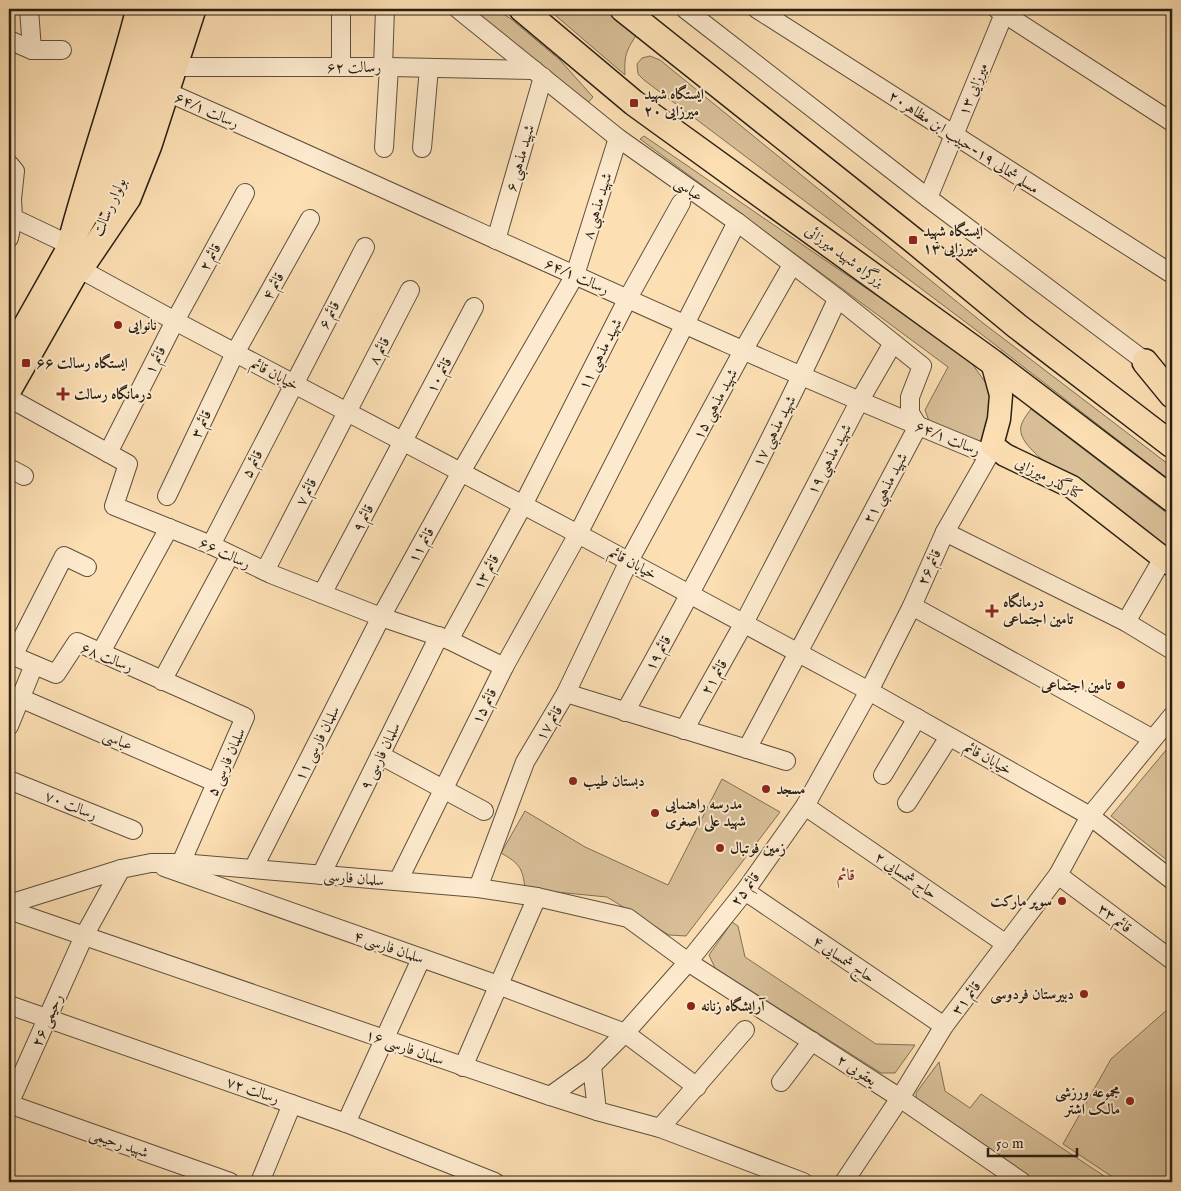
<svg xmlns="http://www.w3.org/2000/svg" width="1181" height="1191" font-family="'IM FELL English',Amiri,serif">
  <rect width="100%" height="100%" fill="#fcdfb3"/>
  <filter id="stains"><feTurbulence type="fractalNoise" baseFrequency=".004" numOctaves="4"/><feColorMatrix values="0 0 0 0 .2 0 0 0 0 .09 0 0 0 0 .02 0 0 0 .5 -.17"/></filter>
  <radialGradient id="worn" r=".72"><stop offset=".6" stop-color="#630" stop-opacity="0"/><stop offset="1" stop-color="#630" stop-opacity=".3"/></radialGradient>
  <g fill="#d8bf98" stroke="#807056">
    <path d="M469,9H496L511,19L560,60L593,97L586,105Z"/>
    <path d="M548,9H604L637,34C626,51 624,55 625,75Z"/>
    <path d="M650,56L660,60L983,323L1172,467V482L976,330L644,80L638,74L637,64L642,58Z"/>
    <path d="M644,136L968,358L988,386L995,423L981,445L929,421L925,410L948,367L640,139Z"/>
    <path d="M1031,409L1172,517V556L1039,457C1031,449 1016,436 1022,423C1024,418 1028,413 1031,409Z"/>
    <path d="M1172,743V864L1111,816Z"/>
    <path d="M722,779L780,812L686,936L669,935L607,897L525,889C523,868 519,863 501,853L525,811L585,847L668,885Z"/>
    <path d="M732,922L738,926L745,957L876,1044L915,1045L895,1073H881L715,968L709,955Z"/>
    <path d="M1168,1009L1172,1012V1182H1120L1063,1144L1111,1059Z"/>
    <path d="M939,1062L945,1091L970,1108L981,1094L1113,1182H1031L917,1105L916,1093Z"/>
  </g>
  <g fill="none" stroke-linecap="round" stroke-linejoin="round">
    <g stroke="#5e503c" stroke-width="20">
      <g id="minor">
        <path d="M29,9L32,50"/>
        <path d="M341,9V67"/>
        <path d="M458,9L618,138L737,222L841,301L922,366L910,397V413L918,426L747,749"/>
        <path d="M685,9L928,198L1154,368"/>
        <path d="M757,9L1172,274"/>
        <path d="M997,9L1172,122"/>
        <path d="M9,40L32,50H62"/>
        <path d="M175,67H389L534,70"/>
        <path d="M383,67L385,9"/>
        <path d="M167,92C441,212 712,342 989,455"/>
        <path d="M384,148L389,67"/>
        <path d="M422,148L429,68"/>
        <path d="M9,164L15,171L12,199L13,218L70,245"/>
        <path d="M928,198L1006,9"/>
        <path d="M9,238L13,218"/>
        <path d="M496,240L543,77"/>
        <path d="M80,269L175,321L578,534L869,691L1090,816L1172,880"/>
        <path d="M9,398L128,464L114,506L211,545L271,574L381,617L449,640L504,667"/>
        <path d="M108,453L175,321L245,193"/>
        <path d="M9,468L24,476"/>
        <path d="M167,496L235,353L310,219"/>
        <path d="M945,532L1126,622L1172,650"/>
        <path d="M211,545L365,247"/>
        <path d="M265,571L410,290"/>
        <path d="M322,594L474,307"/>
        <path d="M912,606L1153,739"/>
        <path d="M1126,622L1163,558"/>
        <path d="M449,640L523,505L628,298L681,203"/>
        <path d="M101,652L169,528"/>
        <path d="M9,654L56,674L77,642L245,717L181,863"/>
        <path d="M13,656L64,556L87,567"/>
        <path d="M162,681L230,555"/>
        <path d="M566,693L786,761"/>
        <path d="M20,698L217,783"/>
        <path d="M625,712C700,578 771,443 835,304"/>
        <path d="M9,726L34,665"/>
        <path d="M684,730L744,623L860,400L893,343"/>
        <path d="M380,755L484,811"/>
        <path d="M883,775L917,718"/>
        <path d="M9,780L133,830"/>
        <path d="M907,803L949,737"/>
        <path d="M805,806L1006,944"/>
        <path d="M164,867L498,985L625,1033L697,1087"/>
        <path d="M253,869L381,617L461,472L575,275L618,138"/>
        <path d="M321,875L439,636"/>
        <path d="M1058,875L1172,960"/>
        <path d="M398,881L504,667L578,534L737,222"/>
        <path d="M478,888L525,762L566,693L629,561L744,349L792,265"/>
        <path d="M745,891L944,1026"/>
        <path d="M9,904L121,869L151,863H181L478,888L537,897L628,918L688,962L900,1098L1022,1182"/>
        <path d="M9,910L550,1096L597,1111L660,1128L803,1182"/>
        <path d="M9,1005L346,1123L495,1182"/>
        <path d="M463,1067L537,897"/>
        <path d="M781,1082L812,1041"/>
        <path d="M550,1096L592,1066"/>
        <path d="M9,1104L84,936L121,869"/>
        <path d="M9,1104L230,1182"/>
        <path d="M597,1111L592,1066L625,1033L688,962L745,891L805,806L869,691L912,606L945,532L989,455L992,445"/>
        <path d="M346,1123L421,959"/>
        <path d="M660,1128L745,1030"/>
        <path d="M260,1182L292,1104"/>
        <path d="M844,1182L900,1098L944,1026L1058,875L1090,816L1172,716"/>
      </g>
    </g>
    <g stroke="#292015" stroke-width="25">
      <g id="major">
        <path d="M111,206L118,192L154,91L179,9"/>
        <path d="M9,353L103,186L138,86L162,9"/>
        <path d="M992,362L1001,395L999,419L992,445L1005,455L1072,487L1172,565"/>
        <path d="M9,392L88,253"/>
      </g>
    </g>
    <g stroke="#292015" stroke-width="28">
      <g id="highway">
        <path d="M522,9L634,103L992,362L1172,499"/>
        <path d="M623,9L913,240L1017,326L1172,445"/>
        <path d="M70,245C91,165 119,88 139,9"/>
        <path d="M80,269L128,198L149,145L193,9"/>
        <path d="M1145,362L1172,395"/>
      </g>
    </g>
    <use href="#minor" stroke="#fdeace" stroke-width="18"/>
    <use href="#major" stroke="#fcdfb3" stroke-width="22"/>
    <use href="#highway" stroke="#fcdfb3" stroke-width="25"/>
  </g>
  <g fill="#8f2418" stroke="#fdeace" stroke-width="2">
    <rect x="629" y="98" width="10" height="10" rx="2.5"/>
    <rect x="908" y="235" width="10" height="10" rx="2.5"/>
    <circle cx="118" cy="325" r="5"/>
    <rect x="21" y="358" width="10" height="10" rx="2.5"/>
    <path d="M60.5 386.5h5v5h5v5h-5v5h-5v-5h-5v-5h5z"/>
    <path d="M989.5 603.5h5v5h5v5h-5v5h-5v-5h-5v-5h5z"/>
    <circle cx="1121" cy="685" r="5"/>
    <circle cx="573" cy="781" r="5"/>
    <circle cx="766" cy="789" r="5"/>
    <circle cx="655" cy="813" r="5"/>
    <circle cx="720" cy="848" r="5"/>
    <circle cx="1062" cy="901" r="5"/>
    <circle cx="1084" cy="994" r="5"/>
    <circle cx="691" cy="1006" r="5"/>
    <circle cx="1130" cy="1101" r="5"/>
  </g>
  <g text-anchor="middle" stroke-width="4" stroke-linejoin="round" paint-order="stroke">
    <g font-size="15" fill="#292015" stroke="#fdeace">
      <text x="354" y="72">رسالت ۶۲</text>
      <text transform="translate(973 89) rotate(-68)" y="5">میرزایی ۱۳</text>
      <text transform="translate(207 110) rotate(24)" y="5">رسالت ۶۴/۱</text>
      <text transform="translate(964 142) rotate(33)" y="5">مسلم شمالی ۱۹-حبیب ابن مظاهر۲۰</text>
      <text transform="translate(520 158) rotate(-74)" y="5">شهید مذهبی ۶</text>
      <text transform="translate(689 189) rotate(35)" y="5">عباسی</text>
      <text transform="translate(597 206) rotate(-73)" y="5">شهید مذهبی ۸</text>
      <text transform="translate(109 207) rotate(-66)" y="5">بولوار رسالت</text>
      <text transform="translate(845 256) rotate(36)" y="5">بزرگراه شهید میرزائی</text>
      <text transform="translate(210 257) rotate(-61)" y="5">قائم ۲</text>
      <text transform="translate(577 276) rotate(24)" y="5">رسالت ۶۴/۱</text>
      <text transform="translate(273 286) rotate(-61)" y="5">قائم ۴</text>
      <text transform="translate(329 315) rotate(-63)" y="5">قائم ۶</text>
      <text transform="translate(379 351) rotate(-63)" y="5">قائم ۸</text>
      <text transform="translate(600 354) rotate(-63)" y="5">شهید مذهبی ۱۱</text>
      <text transform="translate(155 360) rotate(-63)" y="5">قائم ۱</text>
      <text transform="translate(275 374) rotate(28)" y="5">خیابان قائم</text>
      <text transform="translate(439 375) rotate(-62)" y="5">قائم ۱۰</text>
      <text transform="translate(715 404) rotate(-62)" y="5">شهید مذهبی ۱۵</text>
      <text transform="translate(201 424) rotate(-65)" y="5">قائم ۳</text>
      <text transform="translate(774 431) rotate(-63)" y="5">شهید مذهبی ۱۷</text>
      <text transform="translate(948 438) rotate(22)" y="5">رسالت ۶۴/۱</text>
      <text transform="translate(829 459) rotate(-62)" y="5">شهید مذهبی ۱۹</text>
      <text transform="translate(252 464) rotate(-63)" y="5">قائم ۵</text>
      <text transform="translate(1049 478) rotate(28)" y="5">کنارگذر میرزایی</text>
      <text transform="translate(885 488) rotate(-62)" y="5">شهید مذهبی ۲۱</text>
      <text transform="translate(306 492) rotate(-62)" y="5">قائم ۷</text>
      <text transform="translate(363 518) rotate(-62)" y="5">قائم ۹</text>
      <text transform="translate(421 545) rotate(-61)" y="5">قائم ۱۱</text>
      <text transform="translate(225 553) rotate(25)" y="5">رسالت ۶۶</text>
      <text transform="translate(633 563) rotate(28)" y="5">خیابان قائم</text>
      <text transform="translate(929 567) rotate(-66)" y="5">قائم ۲۶</text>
      <text transform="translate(486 572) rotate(-61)" y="5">قائم ۱۳</text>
      <text transform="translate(658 653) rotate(-61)" y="5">قائم ۱۹</text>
      <text transform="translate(107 657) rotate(22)" y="5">رسالت ۶۸</text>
      <text transform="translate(714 677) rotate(-60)" y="5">قائم ۲۱</text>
      <text transform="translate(484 706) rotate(-63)" y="5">قائم ۱۵</text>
      <text transform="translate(549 723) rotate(-59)" y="5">قائم ۱۷</text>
      <text transform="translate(118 740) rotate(23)" y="5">عباسی</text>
      <text transform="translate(317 743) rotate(-63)" y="5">سلمان فارسی ۱۱</text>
      <text transform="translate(380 756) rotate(-64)" y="5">سلمان فارسی ۹</text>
      <text transform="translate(988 758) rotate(29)" y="5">خیابان قائم</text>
      <text transform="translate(226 762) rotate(-66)" y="5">سلمان فارسی ۵</text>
      <text transform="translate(71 805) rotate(22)" y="5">رسالت ۷۰</text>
      <text transform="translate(906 875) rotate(34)" y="5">حاج شمسایی ۲</text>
      <text transform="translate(354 878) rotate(5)" y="5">سلمان فارسی</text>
      <text transform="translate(745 889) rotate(-53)" y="5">قائم ۲۵</text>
      <text transform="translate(1115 918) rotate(37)" y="5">قائم ۳۳</text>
      <text transform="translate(389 947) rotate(19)" y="5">سلمان فارسی ۴</text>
      <text transform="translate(844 959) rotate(34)" y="5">حاج شمسایی ۴</text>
      <text transform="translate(966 998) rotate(-53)" y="5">قائم ۳۱</text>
      <text transform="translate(47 1020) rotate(-66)" y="5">رحیمی ۲۶</text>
      <text transform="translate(405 1047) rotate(19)" y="5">سلمان فارسی ۱۶</text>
      <text transform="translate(857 1070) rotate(33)" y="5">یعقوبی ۲</text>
      <text transform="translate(253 1090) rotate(19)" y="5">رسالت ۷۲</text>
      <text transform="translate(119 1143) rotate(19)" y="5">شهید رحیمی</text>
    </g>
    <g font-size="15" font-weight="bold" fill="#292015" stroke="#fdeace" text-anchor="start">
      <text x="644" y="99">ایستگاه شهید<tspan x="644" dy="17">میرزایی ۲۰</tspan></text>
      <text x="923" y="236">ایستگاه شهید<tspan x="923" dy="17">میرزایی ۱۳</tspan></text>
      <text x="128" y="330">نانوایی</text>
      <text x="36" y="368">ایستگاه رسالت ۶۶</text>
      <text x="74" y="399">درمانگاه رسالت</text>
      <text x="1003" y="607">درمانگاه<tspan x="1003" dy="17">تامین اجتماعی</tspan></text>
      <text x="1111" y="690" text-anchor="end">تامین اجتماعی</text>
      <text x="583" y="786">دبستان طیب</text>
      <text x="776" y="794">مسجد</text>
      <text x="665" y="809">مدرسه راهنمایی<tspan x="665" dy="17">شهید علی اصغری</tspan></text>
      <text x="730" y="853">زمین فوتبال</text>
      <text x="1052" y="906" text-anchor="end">سوپر مارکت</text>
      <text x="1074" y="999" text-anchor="end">دبیرستان فردوسی</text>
      <text x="701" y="1011">آرایشگاه زنانه</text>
      <text x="1120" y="1097" text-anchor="end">مجموعه ورزشی<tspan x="1120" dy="17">مالک اشتر</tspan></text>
    </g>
    <g font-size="16" fill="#7a1f14" stroke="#fdeace">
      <text x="846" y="880">قائم</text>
    </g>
  </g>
  <rect width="1181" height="1191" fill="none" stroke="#fcdfb3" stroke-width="30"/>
  <rect x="10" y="10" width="1161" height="1171" fill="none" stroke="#292015" stroke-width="2.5"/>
  <rect x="15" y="15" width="1151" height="1161" fill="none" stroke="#292015"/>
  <path d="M988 1148v8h89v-8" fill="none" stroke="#292015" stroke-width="2.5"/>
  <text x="996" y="1148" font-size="15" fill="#292015" stroke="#fdeace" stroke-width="4" paint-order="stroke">50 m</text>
  <rect width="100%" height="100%" filter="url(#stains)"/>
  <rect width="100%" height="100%" fill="url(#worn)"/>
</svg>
